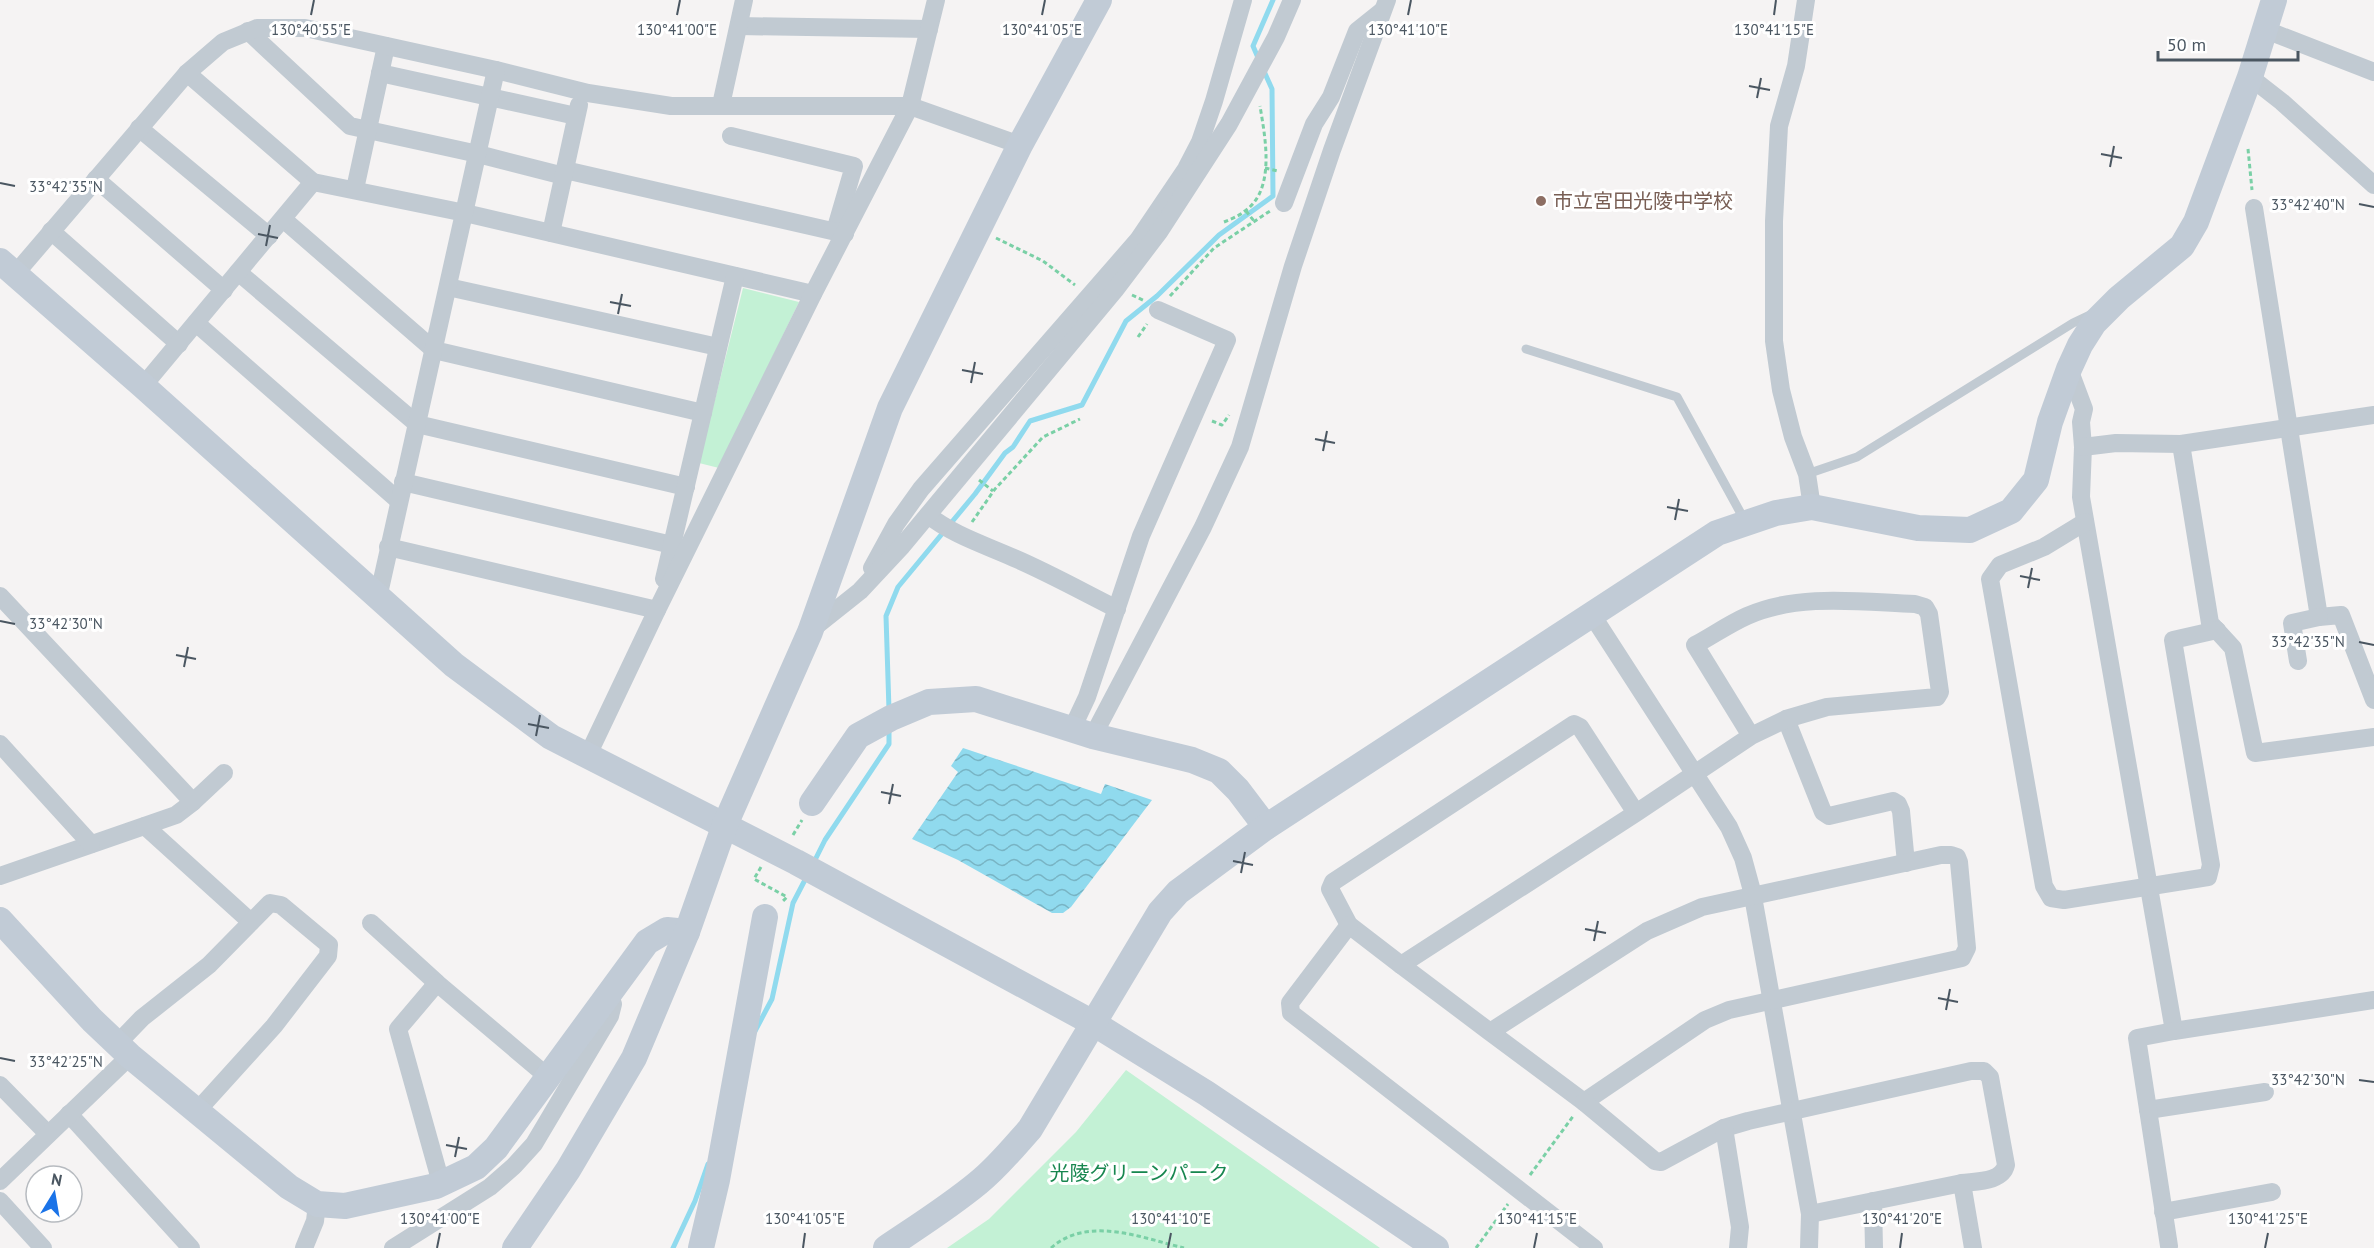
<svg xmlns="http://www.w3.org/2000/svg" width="2374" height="1248" font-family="'PT Sans','Noto Sans JP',sans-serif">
  <defs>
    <pattern id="water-waves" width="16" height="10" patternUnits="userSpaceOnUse" patternTransform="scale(1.5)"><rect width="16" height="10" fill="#90daee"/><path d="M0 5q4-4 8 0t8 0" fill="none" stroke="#78b4c4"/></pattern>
  </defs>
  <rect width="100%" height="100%" fill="#f5f3f3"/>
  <g fill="#c3f1d5">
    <path d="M743,288L799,302L719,468L699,463Z"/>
    <path d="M1126,1070L1380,1248H947L989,1219L1076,1132Z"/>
  </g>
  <path fill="url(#water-waves)" d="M963,748L1101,794L1105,784L1152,800L1071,907L1063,913H1052L958,860L912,839L958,772L951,766Z"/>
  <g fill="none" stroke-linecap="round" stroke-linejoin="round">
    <g stroke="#90daee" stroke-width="5">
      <path d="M1259,60L1253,46L1273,0"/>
      <path d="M889,710L886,616L898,587L975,494L1005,453L1013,447L1030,421L1082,405L1126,321L1157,296L1219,235L1273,196L1272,89L1263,69"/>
      <path d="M814,862L825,840L889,744V729"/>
      <path d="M755,1031L772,999L793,903L807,876"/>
      <path d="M673,1248L695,1201L708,1164"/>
    </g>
    <g stroke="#7ad0a6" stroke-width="3" stroke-dasharray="4.5 3" stroke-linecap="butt">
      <path d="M2248,149L2252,190"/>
      <path d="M1265,168L1278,171"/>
      <path d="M1246,211L1254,221"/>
      <path d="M1224,222C1231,219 1239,216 1245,211C1276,189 1265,137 1260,106"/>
      <path d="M996,238L1043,261L1075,285"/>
      <path d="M1132,295L1145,301"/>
      <path d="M1170,296L1214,248L1270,211"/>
      <path d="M1138,337L1147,324"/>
      <path d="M1212,421L1222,425L1229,415"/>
      <path d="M979,480L993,491"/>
      <path d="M972,522L995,489L1043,437L1080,419"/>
      <path d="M793,835L802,820"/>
      <path d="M761,867L754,879L787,897L782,902"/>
      <path d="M1530,1175L1574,1115"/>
      <path d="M1051,1248C1088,1215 1142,1238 1184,1248"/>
      <path d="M1476,1248L1508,1204"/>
    </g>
    <g stroke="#c1cad2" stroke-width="9">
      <path d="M1526,349L1677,397L1745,521"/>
      <path d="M1807,474L1857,457L2073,323L2092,314"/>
    </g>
    <g stroke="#c1cad2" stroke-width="18">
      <path d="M1806,0L1796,66L1779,126L1774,221V341L1781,390L1793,437L1807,474L1812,507"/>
      <path d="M739,26L929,29"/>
      <path d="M2266,30L2374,72"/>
      <path d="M248,31L350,126L478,154L564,176"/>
      <path d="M187,73L313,182L465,213L813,294"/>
      <path d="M380,73L576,116"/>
      <path d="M2250,77L2282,102L2374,185"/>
      <path d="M721,105L744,0"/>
      <path d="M139,128L269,236"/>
      <path d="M731,136L854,166L835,231"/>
      <path d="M565,170L845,234"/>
      <path d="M96,179L224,290"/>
      <path d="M355,189L386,46"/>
      <path d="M1284,203L1314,124L1331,97L1357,31L1382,11"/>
      <path d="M2254,208L2319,617L2341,615L2374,700"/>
      <path d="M283,219L434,350L703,413"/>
      <path d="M51,231L179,344"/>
      <path d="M551,233L579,105"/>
      <path d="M238,272L417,424L686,487"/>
      <path d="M16,273L187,73L223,42L257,28H305L496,70L588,93L671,106H910L1020,145"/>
      <path d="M448,287L718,347"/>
      <path d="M196,323L399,501"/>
      <path d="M2069,369L2084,409L2081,422L2083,447L2081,497L2174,1031L2374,1000"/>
      <path d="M143,386L313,182"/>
      <path d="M2181,444L2210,623L2233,648L2255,753L2374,737"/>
      <path d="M2083,447L2116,443L2181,444L2374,415"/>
      <path d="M403,482L672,545"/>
      <path d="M928,515C953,535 985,545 1014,558C1049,573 1083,592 1117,609"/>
      <path d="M2085,522L2044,547L2000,565L1990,579L2044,886L2051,898L2064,900L2208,877L2211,865L2173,640L2217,630"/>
      <path d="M388,547L657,610"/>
      <path d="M872,568L896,524L921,489L1138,240L1186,169L1200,142L1214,101L1243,0"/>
      <path d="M664,579L735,276"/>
      <path d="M0,596L193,802L176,815L0,876"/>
      <path d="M378,598L496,70"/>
      <path d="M1592,615L1729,827L1743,858L1752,891L1810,1214L1809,1248"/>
      <path d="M811,630L860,591L902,546L1115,290L1159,232L1229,124L1276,37L1292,0"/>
      <path d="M2298,661L2292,623L2319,617"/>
      <path d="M1786,719L1823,812L1829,816L1893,801L1898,804L1901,811L1906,863"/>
      <path d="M1072,729L1087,697L1141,536L1227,340L1158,310"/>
      <path d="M1093,736L1203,527L1240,447L1293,266L1332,150L1387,0"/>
      <path d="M0,744L91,844"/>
      <path d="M588,755L657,610L813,294L910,106L936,0"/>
      <path d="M193,802L224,773"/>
      <path d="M1636,813L1580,727L1574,724L1333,882L1330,889L1349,925L1401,965L1636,813L1751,736L1786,719L1827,707L1937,697L1940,692L1929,614L1925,607L1915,604C1861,602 1799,593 1747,616C1729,624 1712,636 1695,645L1751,736"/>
      <path d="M145,826L251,922"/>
      <path d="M371,923L437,983L548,1077"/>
      <path d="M1349,925L1296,995L1290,1003L1291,1013L1594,1248"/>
      <path d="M1401,965L1490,1032L1647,931L1702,907L1941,855H1951L1957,857L1959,862L1967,948L1962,958L1729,1010L1705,1020L1584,1102L1490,1032"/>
      <path d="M437,983L398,1029L441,1183"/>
      <path d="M117,1044L142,1018L209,965L270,903L281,905L329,945L328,956L274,1026L197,1111"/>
      <path d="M0,1085L48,1134"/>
      <path d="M1584,1102L1655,1161L1661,1162L1724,1128L1748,1121L1971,1071H1984L1990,1077L2006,1165C2002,1182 1977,1181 1962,1183"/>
      <path d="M2148,1110L2265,1092"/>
      <path d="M69,1114L191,1248"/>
      <path d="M1724,1128L1740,1227L1738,1248"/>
      <path d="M0,1181L130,1056"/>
      <path d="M0,1201L43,1248"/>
      <path d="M1873,1201L1874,1248"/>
      <path d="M2163,1212L2272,1192"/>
      <path d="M1810,1214L1962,1183L1973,1248"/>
      <path d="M2169,1246L2137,1038L2174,1031"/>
      <path d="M304,1248L315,1221L317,1204"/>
      <path d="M393,1248L490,1187L514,1166L534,1144L610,1016L613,1004L608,994"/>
    </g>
    <g stroke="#c1cbd6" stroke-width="26">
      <path d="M0,261L143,386L454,665L551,737L796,862L1093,1023L1206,1093L1436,1248"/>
      <path d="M812,803L858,736L891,718L929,702L976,699L1093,736L1192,760L1219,771L1238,790L1266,827"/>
      <path d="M0,920L92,1020L130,1056L289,1187L317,1204L345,1206L436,1186L476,1167L496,1148L647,942L667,930L687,932"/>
      <path d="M515,1248L568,1170L634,1058L687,932L724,827L810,632L890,408L1020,145L1099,0"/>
      <path d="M701,1248L717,1180L765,917"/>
      <path d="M886,1248C917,1227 949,1207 978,1183C997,1168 1013,1148 1030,1129L1160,912L1178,892L1266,827L1717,533L1776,513L1812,507L1918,528L1970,530L2011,511L2036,480L2050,422L2069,369L2080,345L2094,323L2119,298L2182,246L2196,222L2250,77L2274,0"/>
    </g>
  </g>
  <path fill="none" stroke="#4a5661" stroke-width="2" d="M311,15L314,0M677,15L680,0M1042,15L1045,0M1408,15L1411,0M1774,15L1776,0M1749,86L1770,90M1757,98L1761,78M2101,154L2122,158M2110,167L2114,146M0,183L15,186M2359,204L2374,207M258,234L278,238M266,246L270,225M610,302L631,306M618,314L622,294M962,370L983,374M971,383L975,362M1315,439L1335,443M1323,451L1327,431M1667,507L1688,511M1675,520L1679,499M2020,576L2040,580M2028,588L2032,568M0,621L15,624M2359,642L2374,645M176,655L196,659M184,667L188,647M528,724L549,728M536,736L540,715M881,792L901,796M889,804L893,784M1233,861L1253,865M1241,873L1245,852M1585,929L1606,933M1594,941L1598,921M1938,998L1958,1002M1946,1010L1950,989M0,1058L15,1061M2359,1080L2374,1082M446,1145L467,1149M455,1157L459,1137M437,1248L440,1233M803,1248L805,1233M1168,1248L1171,1233M1534,1248L1537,1233M1900,1248L1902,1233M2265,1248L2268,1233"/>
  <circle fill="#8d6e63" stroke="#fff" stroke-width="2" cx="1541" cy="201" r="6"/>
  <g text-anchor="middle" stroke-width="6" stroke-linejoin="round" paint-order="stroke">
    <g font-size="20" fill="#785e54" stroke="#fff" text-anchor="start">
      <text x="1553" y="208">市立宮田光陵中学校</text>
    </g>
    <g font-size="20" fill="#17864f" stroke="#fff">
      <text x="1139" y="1180">光陵グリーンパーク</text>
    </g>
  </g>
  <g font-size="15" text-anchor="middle" fill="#4a5661" stroke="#fff" stroke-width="6" stroke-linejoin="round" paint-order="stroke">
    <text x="311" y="35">130°40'55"E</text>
    <text x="677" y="35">130°41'00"E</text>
    <text x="1042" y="35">130°41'05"E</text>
    <text x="1408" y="35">130°41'10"E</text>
    <text x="1774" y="35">130°41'15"E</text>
    <text x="66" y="192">33°42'35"N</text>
    <text x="2308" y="210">33°42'40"N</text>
    <text x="66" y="629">33°42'30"N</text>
    <text x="2308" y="647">33°42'35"N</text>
    <text x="66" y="1067">33°42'25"N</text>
    <text x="2308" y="1085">33°42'30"N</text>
    <text x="440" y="1224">130°41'00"E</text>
    <text x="805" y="1224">130°41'05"E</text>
    <text x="1171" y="1224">130°41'10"E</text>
    <text x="1537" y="1224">130°41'15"E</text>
    <text x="1902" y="1224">130°41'20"E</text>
    <text x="2268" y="1224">130°41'25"E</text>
  </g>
  <g transform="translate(54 1194) rotate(11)"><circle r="28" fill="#ffffff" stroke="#b7bbc0" stroke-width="1.5"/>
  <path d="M0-4.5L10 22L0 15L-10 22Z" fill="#1a73e8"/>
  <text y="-9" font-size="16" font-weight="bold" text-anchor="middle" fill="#4a5661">N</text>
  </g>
  <path d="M2158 51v9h140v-9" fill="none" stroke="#4a5661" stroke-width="3"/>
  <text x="2167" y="51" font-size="18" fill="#4a5661" stroke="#ffffff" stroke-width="4.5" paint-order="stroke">50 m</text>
</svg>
